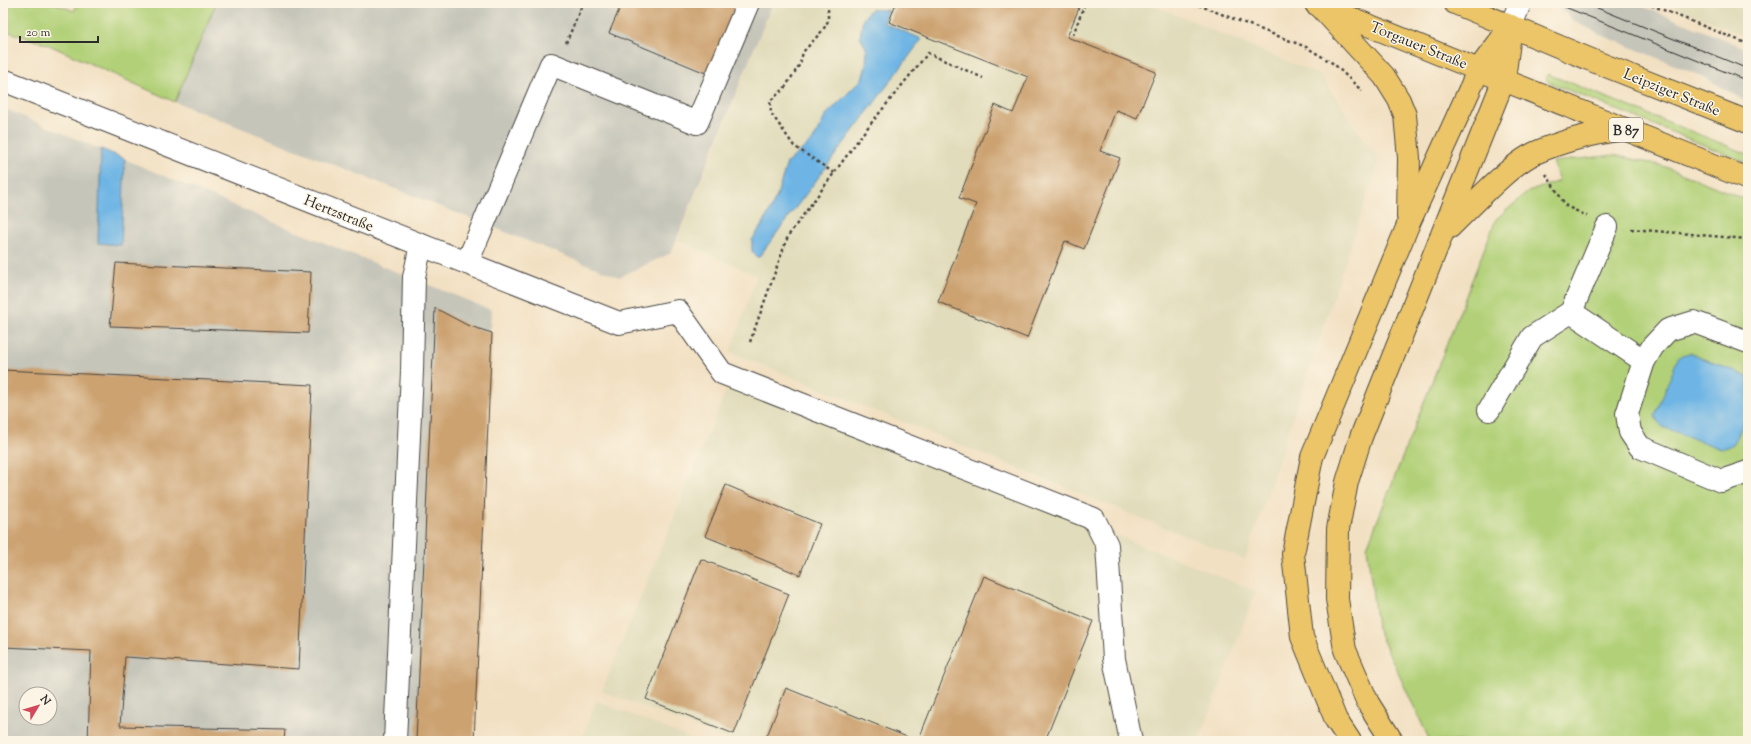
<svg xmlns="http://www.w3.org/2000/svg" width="1751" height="744" font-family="'Sorts Mill Goudy',serif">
  <rect width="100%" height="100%" fill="#fcf5e5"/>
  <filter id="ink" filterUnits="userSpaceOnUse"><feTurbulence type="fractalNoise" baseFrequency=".025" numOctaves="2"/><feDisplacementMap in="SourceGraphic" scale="8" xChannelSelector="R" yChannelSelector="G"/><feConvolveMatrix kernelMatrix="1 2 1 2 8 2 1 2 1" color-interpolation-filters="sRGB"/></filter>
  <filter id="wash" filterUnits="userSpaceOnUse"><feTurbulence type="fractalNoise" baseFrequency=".012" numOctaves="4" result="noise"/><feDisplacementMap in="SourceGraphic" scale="16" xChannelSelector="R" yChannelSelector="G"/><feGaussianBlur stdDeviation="0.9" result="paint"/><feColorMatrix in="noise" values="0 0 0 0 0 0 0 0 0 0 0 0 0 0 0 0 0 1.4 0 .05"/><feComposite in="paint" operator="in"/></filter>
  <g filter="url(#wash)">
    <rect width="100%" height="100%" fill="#f2e0c2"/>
    <g fill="#e1dcbb">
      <path d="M774,3H1148L1320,75L1379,161L1245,560L730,352L757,276L678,240Z"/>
      <path d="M1666,3H1748V37Z"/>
      <path d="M730,381L1256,591L1199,741H731L602,691Z"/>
      <path d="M596,701L609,706L697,741H581Z"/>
    </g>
    <g fill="#c5c5b9" fill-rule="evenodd">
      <path d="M216,3H773L671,253L619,277L175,102Z"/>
      <path d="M1560,3H1634L1748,49V103L1706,78L1604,36L1575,22L1563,10Z"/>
      <path d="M3,108L275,223L491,310L462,741H3ZM26,694H50V718H26Z"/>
    </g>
    <g fill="#b1d077" stroke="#6e7e51">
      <path d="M3,3H54L74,11L78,3H216L175,102L49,45L3,30Z"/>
      <path d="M1548,74L1748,154V163L1548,82L1546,78Z"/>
      <path d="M1614,155L1663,166L1748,200V741H1430L1377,628L1367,547L1496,219L1528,192L1559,181L1553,162Z"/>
    </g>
    <g fill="#6eb5e5" stroke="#4c7088">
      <path d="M871,9L888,10L884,23L922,39L758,258L752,251V240L764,222L776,198L787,163L813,140L826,115L862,79L866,66L867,50L860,36L863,19Z"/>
      <path d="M101,149L125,159L121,245L98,243Z"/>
      <path d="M1690,353L1748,377V410L1735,443L1728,447L1721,449L1663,427L1658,422L1655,416L1678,358L1682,355Z"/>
    </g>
    <g id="blocks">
      <g fill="#cca271">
        <path d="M622,3H737L708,74L609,33Z"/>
        <path d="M896,3H1066L1079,8L1067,37L1156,72L1137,118L1116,110L1100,151L1120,158L1084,249L1065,241L1027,338L938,302L976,204L959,198L995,105L1013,113L1028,77L889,22Z"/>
        <path d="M116,263L311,272L308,333L110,326Z"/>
        <path d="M435,308L467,325L492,333L474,741H416Z"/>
        <path d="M3,370L312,385L299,669L125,657L120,726L285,730L284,741H88L91,651L3,647Z"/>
        <path d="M726,485L820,524L800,575L705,536Z"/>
        <path d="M701,559L789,594L734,734L646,699Z"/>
        <path d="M984,576L1093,621L1045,741H918Z"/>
        <path d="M786,688L917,741H765Z"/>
      </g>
    </g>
  </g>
  <g filter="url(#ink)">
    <use href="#blocks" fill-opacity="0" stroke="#494642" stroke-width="1"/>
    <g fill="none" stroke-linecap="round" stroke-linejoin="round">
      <g stroke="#494642" stroke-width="24">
        <g id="minor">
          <path d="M1511,26L1520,3"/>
          <path d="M3,80L619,323L678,311L722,373L1094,519L1107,545L1114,659L1131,741"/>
          <path d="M467,263L551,64L697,123L748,3"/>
          <path d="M1571,312L1644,361"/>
          <path d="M1748,342L1694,322L1668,330L1653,346L1644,361L1627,414L1630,432L1640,447L1721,481L1748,472"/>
          <path d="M1489,410L1532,337L1571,312L1607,227"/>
          <path d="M395,741L412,371L414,277L421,245"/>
        </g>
      </g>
      <g stroke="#494642" stroke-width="24">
        <g id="major">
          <path d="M1455,3L1596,62L1748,122"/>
          <path d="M1316,4L1748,179"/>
        </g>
      </g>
      <g stroke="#494642" stroke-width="24">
        <g id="highway">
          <path d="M1319,5L1384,76L1399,100L1405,115L1409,158L1408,217"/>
          <path d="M1450,227C1472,206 1509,165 1535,153C1562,141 1595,133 1624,129"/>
          <path d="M1350,741L1336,720L1302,637L1293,554L1312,457L1408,225L1479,69L1511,26"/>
          <path d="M1392,741L1368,703L1345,650L1337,599L1338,529L1347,482L1361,437L1504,79L1511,27"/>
        </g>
      </g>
      <g stroke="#494642" stroke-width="2.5" stroke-dasharray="3 3" stroke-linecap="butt">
        <path d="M828,3V21L823,30L803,52L800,64L784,89L770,101L771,113L794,146L834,173"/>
        <path d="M1193,3L1306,47L1334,64L1362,91"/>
        <path d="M1646,3L1748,44"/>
        <path d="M1073,35L1084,6L1076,3"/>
        <path d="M566,43L583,3"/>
        <path d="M1546,174L1566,206L1587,216"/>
        <path d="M1631,229L1748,239"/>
        <path d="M750,342L788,236L864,132L928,53L983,78"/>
      </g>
      <use href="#minor" stroke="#fff" stroke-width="22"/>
      <use href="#major" stroke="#ecc569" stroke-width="22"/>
      <use href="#highway" stroke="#ecc569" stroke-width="22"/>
      <g stroke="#2b2b2b" stroke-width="1">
        <path d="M1555,3L1748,81"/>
        <path d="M1585,3L1748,69"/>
      </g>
    </g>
  </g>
  <g text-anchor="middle" stroke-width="3" stroke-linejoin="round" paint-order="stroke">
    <rect fill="#fcf5e5" stroke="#6a6863" stroke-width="1" x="1609" y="118" width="34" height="24" rx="3"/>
    <g font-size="14" font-weight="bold" fill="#2b2b2b">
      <text x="1626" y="135">B 87</text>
    </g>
    <g font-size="15" fill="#2b2b2b" stroke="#fcf5e5">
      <text transform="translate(1419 45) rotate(22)" y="5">Torgauer Straße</text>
      <text transform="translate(1672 92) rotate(22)" y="5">Leipziger Straße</text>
      <text transform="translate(339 213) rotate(22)" y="5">Hertzstraße</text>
    </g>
  </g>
  <rect width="1751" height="744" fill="none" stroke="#fcf5e5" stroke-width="16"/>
  <g transform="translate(38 706) rotate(52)"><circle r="19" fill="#fcf5e5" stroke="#a8a49b"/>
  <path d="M0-3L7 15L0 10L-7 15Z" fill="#d1495b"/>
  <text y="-6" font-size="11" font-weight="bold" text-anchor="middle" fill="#2b2b2b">N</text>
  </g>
  <path d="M20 36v6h78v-6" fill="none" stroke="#2b2b2b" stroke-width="2"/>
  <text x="26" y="36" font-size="12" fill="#2b2b2b" stroke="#fcf5e5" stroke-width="3" paint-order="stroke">20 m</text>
</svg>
